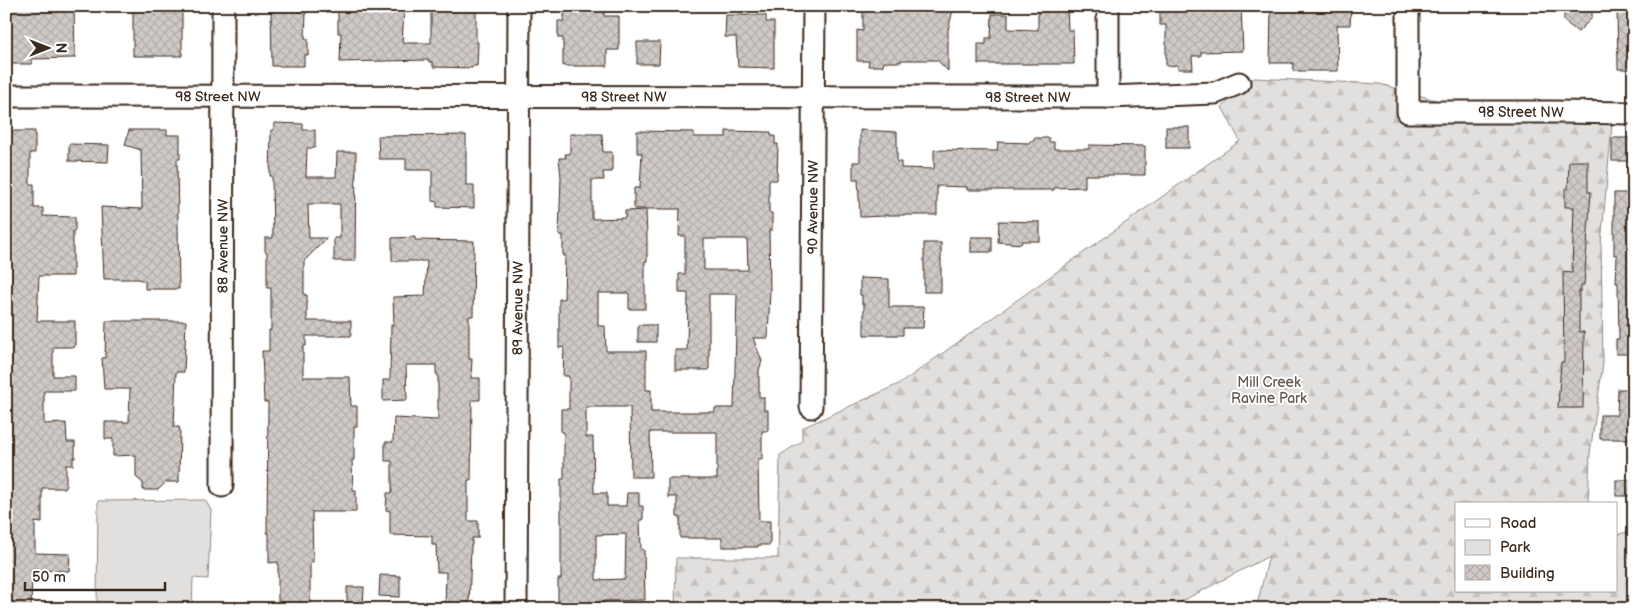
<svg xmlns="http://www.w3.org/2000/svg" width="1640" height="615" font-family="'Balsamiq Sans',sans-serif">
  <defs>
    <pattern id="forest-firs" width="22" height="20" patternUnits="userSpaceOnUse" patternTransform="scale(1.25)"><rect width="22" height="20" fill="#e2e0de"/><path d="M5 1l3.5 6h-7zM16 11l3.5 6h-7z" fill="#c3c0be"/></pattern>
    <pattern id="building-cross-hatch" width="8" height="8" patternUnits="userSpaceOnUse" patternTransform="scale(1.25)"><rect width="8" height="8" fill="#cfcac7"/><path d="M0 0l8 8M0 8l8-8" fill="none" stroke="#b3aeaa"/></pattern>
  </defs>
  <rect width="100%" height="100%" fill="#fff"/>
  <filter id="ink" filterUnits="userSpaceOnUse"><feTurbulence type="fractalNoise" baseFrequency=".02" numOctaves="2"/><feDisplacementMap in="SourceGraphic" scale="10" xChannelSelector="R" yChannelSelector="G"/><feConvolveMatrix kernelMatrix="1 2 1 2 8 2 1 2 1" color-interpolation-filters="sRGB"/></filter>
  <g filter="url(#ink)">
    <path fill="#e2e0de" stroke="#8e857e" d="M205,500L211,510L208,579L193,578L192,609H97L98,501Z"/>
    <path fill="url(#forest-firs)" stroke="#8e857e" d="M1254,78L1380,84L1442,102L1554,112L1612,125L1601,244L1603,363L1590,453L1588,504H1456V591H1616V535L1634,530V609H1256L1269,556L1180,602L1171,609H675L676,558H778L780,455L802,441V428L901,383L1240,141L1222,107Z"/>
    <g fill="url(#building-cross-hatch)" stroke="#3b2a1e" fill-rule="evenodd">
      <path d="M6,6H74L75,58L32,59V64H6Z"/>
      <path d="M133,6H161V13H182V56H133Z"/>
      <path d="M271,6H299V12H306L305,39H308V55H304V66H272Z"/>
      <path d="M431,6H472V11H476V42H478L477,66H472V68L433,67V62H429V60L340,62L341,33H338V11L386,12V10L404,11L402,43H431Z"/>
      <path d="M564,6H604V16H619V50H607V66H563V38H558V21H564Z"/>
      <path d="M863,6H954L948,30V71L937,60H901V62H884L883,66H868L869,61H857V30L863,31Z"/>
      <path d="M1038,6H1067L1068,30H1073L1074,64H978V44H986V38H991L992,14H1008V29L1038,30Z"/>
      <path d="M1160,6H1188V9H1219V6H1241L1243,51L1201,52V56H1192L1193,69H1178V65L1166,66V25H1160Z"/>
      <path d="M1271,6H1351L1350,25H1337L1338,71H1293V63H1270Z"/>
      <path d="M1564,6H1592V18L1578,32L1564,21Z"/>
      <path d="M1617,9L1634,10V69H1618Z"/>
      <path d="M726,15H766V22H774V68L738,67L736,37H725Z"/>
      <path d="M637,42H660L659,64H637Z"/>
      <path d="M274,123L303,124V130H315V148H307L306,177H336L337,152H356L355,261H334V238H340V204H308L309,238H327L304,261V295H307V321H351V336H306V346H303V377H350L351,406H357V427H354V460H352L353,490H356V512H312L313,562H310V609H278V562L269,563V533H267L268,402H264L262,351H269V330H271V288H267V252L265,251V238H273L272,176H270L271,130H274Z"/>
      <rect x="1166" y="127" width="23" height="21"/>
      <path d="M129,130H167V135H180V159H177L179,289H145V281L138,279H104L101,207L142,209L141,150L125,145Z"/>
      <path d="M860,130L897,132V162H901V168L934,169V150L997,151L998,142L1030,143V141H1034V138H1049V142H1054V149H1089V145L1145,146V175H1085V187L1054,188V190H967V187L937,186V215H885V216L860,217L858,179H853V162H860Z"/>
      <path d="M6,131H35V153H30V184H34V208H43V216L75,217V231H73V276H39L37,321H75V347H53V376H75V391H44V424L66,423L67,442H75V458H73V465H66V488H42V523L35,522V553L70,554L69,571L32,570L31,609H6V264H8L9,230H6Z"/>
      <path d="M637,131L694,132V137H726V131L771,132V136H775V144H778L777,180H769V213H772V230H769L770,290L768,338H753L762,361L759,370V397H764V410H768V431H762V459H758L759,521H770V545H758V547H722V538H680V517H677V497H668V479H717V432H650L651,477H631L630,407H586V437H593L594,493H607V506H626L627,493H639V506H643V520H640L641,549L644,550L645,600L604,601V603H596V609H566V603H558V579H561V479H564V432H561V409H569V376H563L564,347L559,348V299H564L565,255H563V235H559L561,177L559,158H566L565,154H570V134H602L603,152H612V172H603L604,180H592V219L625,218V211L646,210L647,238V261H645V309H629V293H598V326H605L606,351H646V390H651V412H715V408H734L737,294H709V370H675V350H687L688,293H679V274H685V236H679L680,209H634V188H640L642,153H637ZM704,239H747L748,270H704ZM626,534L625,579L596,580V535Z"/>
      <path d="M466,135V185H474V208L437,207V202L432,201V170H406V159H379L378,136Z"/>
      <rect x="1612" y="138" width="22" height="23"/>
      <path d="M69,144L109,145L108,162L69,161Z"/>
      <path d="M1569,161H1588V192H1591L1584,285H1581V291H1579V332H1584L1583,408H1558L1561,362H1564L1563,272L1572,273L1574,207H1565V189H1568Z"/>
      <path d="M1614,193H1634V354H1616V339H1619L1618,283H1616L1617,255H1614Z"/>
      <path d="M999,221L1040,222V241H1022L1021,244L998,242Z"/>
      <path d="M415,237V240L474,241L473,316H469V359H472L471,378H480V400H472L471,480H468V521H478V538H472V545H471L469,608H445L446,572H437L436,545H432V536L390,535V511L386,510L387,493H392V461H385V442H393L394,418L437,420L438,419V374H436V365H406L407,400L383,401V380H390L391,325H394L393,297L425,296L427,261H392V238Z"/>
      <rect x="971" y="237" width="21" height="15"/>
      <rect x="924" y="243" width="17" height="49"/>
      <path d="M860,278L889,279V307H924L923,328H903V335H864V304H862V295H860Z"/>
      <path d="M106,321H186L184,372H176L174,427H179L180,430L179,482H166L158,490H143V483L136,477V455L113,456V439H105V422H129L130,389H104L102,358H105Z"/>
      <rect x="638" y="325" width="18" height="17"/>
      <path d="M1618,389H1634V439H1600V415H1617Z"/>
      <rect x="1616" y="480" width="18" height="16"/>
      <path d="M380,575L400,576V597L379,596Z"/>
      <path d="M347,587H364L363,609H347Z"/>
    </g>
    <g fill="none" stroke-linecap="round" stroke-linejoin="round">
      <g stroke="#3b2a1e" stroke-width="25">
        <g id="minor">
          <path id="s1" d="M1408,6V112H1554L1634,113"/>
          <path id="s2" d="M6,96L1108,97L1215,93L1239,83"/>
          <path d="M1108,97V6"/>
          <path id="s3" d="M811,407L814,6"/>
          <path id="s4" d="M222,486L223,6"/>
          <path id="s5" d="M516,609L519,6"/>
        </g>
      </g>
      <use href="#minor" stroke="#fff" stroke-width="21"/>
    </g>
  </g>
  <g text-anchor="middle" stroke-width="4" stroke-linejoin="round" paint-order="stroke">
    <g font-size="14" fill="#3b2a1e" stroke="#fff">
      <text dy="5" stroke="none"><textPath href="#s2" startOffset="212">98 Street NW</textPath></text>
      <text dy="5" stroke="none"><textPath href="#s2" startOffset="618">98 Street NW</textPath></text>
      <text dy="5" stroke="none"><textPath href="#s2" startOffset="1022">98 Street NW</textPath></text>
      <text dy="5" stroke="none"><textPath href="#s1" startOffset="219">98 Street NW</textPath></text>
      <text dy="5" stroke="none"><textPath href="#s3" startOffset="200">90 Avenue NW</textPath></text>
      <text dy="5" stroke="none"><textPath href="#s4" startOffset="240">88 Avenue NW</textPath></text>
      <text dy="5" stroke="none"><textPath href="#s5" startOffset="301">89 Avenue NW</textPath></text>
    </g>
    <g font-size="14" fill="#65584e" stroke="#fff">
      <text x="1269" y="387">Mill Creek<tspan x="1269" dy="16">Ravine Park</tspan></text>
    </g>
  </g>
  <rect width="1640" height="615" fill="none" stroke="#fff" stroke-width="25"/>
  <rect x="12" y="12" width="1615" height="590" fill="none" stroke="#3b2a1e" stroke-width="2" filter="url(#ink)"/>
  <rect x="1455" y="502" width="162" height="90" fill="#ffffff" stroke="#b1aaa5"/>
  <rect x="1465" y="519" width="25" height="8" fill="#ffffff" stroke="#b1aaa5"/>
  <text x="1500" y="528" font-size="15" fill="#3b2a1e">Road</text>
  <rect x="1465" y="540" width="25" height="15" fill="#e2e0de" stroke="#b1aaa5"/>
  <text x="1500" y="552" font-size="15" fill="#3b2a1e">Park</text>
  <rect x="1465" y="565" width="25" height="15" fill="url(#building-cross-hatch)" stroke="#b1aaa5"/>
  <text x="1500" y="578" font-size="15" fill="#3b2a1e">Building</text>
  <g transform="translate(48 48) rotate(90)" stroke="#ffffff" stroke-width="4" paint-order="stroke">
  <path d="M0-4L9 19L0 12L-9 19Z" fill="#3b2a1e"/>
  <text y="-8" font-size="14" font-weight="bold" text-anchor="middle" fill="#3b2a1e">N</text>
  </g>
  <path d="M25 582v8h140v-8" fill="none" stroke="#3b2a1e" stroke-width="2.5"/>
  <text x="32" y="582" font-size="15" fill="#3b2a1e" stroke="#ffffff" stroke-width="4" paint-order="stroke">50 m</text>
</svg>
